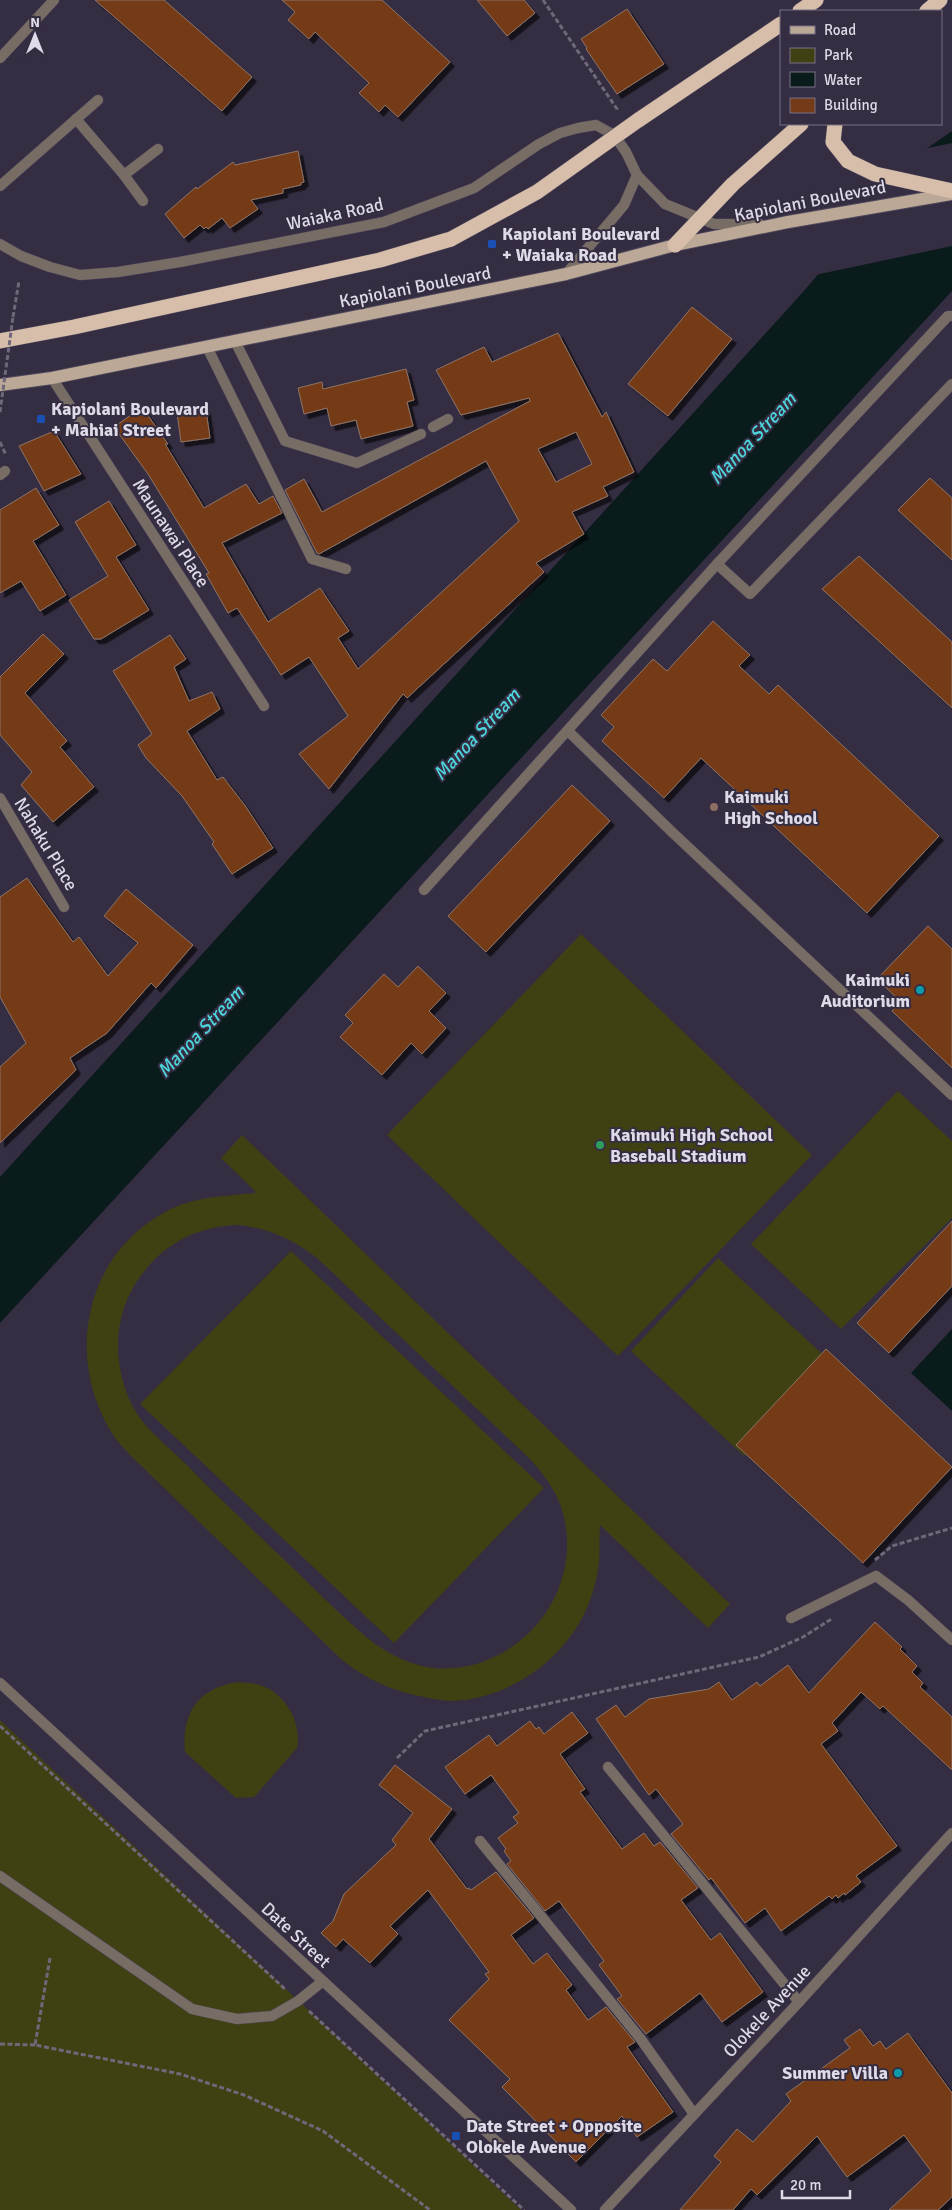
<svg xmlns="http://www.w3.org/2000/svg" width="952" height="2210" font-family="Signika,sans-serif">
  <defs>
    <filter id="shadow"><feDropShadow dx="4.5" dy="4.5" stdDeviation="0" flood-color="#0009"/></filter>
  </defs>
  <rect width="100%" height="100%" fill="#352d42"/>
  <g fill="#3f4113" fill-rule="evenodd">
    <path d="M581,934L812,1155L618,1356L387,1135Z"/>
    <path d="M898,1091L952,1141V1218L841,1329L751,1244Z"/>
    <path d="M242,1135L730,1604L708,1628L600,1525C599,1537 600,1550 599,1563C597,1579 593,1595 586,1610C563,1661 508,1699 452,1701C444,1701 436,1699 429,1698C395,1692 368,1681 341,1659L131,1456C125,1449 118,1443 113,1435C63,1356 85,1250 173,1208C200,1196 226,1196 255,1193V1191L221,1158ZM239,1225C270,1229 292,1239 317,1258L528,1457C541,1471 553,1486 560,1504C582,1564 551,1631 494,1657C474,1667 449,1671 427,1667C408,1664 391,1654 375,1644C346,1621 321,1595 295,1570C258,1535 221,1500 186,1464C167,1445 143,1428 131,1403C112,1362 113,1314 140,1277C164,1243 198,1226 239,1225Z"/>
    <path d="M291,1251L544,1488L394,1643L140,1404Z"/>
    <path d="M718,1258L832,1363L744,1456L631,1351Z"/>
    <path d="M239,1682C247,1683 255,1683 263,1686C286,1695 302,1723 297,1748L254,1797L236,1798L185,1752C181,1713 199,1687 239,1682Z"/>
    <path d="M0,1720L521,2210H0Z"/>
  </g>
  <g fill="#0a1b1c">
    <path d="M952,131V291L0,1323V1177L803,292L926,149Z"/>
    <path d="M952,1329V1411L911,1373Z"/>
  </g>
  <path fill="#352d42" d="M952,143V246L815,275L923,149Z"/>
  <g fill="#743b19" stroke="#8e7466" fill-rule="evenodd" filter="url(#shadow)">
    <path d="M95,0H164L252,77L222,111Z"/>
    <path d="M282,0H382L450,62L398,117L385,105L379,112L359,93L369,83L315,32L309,39L288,20L295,12Z"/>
    <path d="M477,0H524L535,13L507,36Z"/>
    <path d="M627,9L664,64L617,94L586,49L587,48L581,39Z"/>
    <path d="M298,151L304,182L301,183V185L283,189V193L251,200L258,209L230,228L222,218L208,229L206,227L204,229L200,225L184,238L165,214L196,187L197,189L233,162L235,165Z"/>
    <path d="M692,307L732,339L668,416L628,384Z"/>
    <path d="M558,333L602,417L606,412L634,472L603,487L608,496L572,512L584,534L536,563L544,572L407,698L403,694L329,789L299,754L348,716L309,657L281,675L237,608L228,613L206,574L209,573L148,474L114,427L142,407L168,444H165L204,508L246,484L259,504L273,496L282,513L222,543L268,622L320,588L349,631L338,638L358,669L519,521L486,461L319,554L317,553L285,490L304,479L322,512L530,401L529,398L461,415L436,370L484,347L492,362ZM576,432L592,464L556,482L538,449Z"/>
    <path d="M406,369L414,400L407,402L413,426L361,439L356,420L331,426L327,408L304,414L298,388L322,382L323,389Z"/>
    <path d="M206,410L210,438L181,442L177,413Z"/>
    <path d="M54,431L81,474L44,491L19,446Z"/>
    <path d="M930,478L952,498V560L898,510Z"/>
    <path d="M36,488L59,525L33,541L66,595L40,611L21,581L0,593V510Z"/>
    <path d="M109,501L136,545L116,557L149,610L101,639H94L69,600L108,576L75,522Z"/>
    <path d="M859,556L952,642V708L822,589Z"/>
    <path d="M713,621L750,655L739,666L769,694L778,685L939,836L867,913L701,758L664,798L602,741L614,727L601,715L653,659L667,671Z"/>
    <path d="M43,634L64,654L25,693L67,741L60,747L94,787L53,822L21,785L32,772L0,735V677Z"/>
    <path d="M170,635L186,659L174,667L189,701L212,692L220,709L187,731L217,780L223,777L246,807L273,848L232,874L212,844L214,842L182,796L146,758L138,745L152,734L113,671Z"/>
    <path d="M572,785L610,821L486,952L448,916Z"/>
    <path d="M27,878L73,942L79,937L108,976L138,943L104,916L126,889L193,945L156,988L151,983L107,1033L70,1058L76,1070L0,1143V1067L26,1043L0,997V897Z"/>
    <path d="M928,926L952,949V1068L892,1011L900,1001L877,979Z"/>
    <path d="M418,966L446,993L429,1011L446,1028L422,1054L411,1043L382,1075L340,1037L353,1023L345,1015L384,974L398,987Z"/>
    <path d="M952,1221V1286L889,1353L857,1323Z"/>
    <path d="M826,1349L952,1467L863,1563L736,1445Z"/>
    <path d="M875,1622L902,1647L900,1649L917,1666L912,1672L923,1683L920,1687L952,1717V1770L883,1706L880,1709L861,1692L832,1723L838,1731L821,1744L897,1846L856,1876L861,1882L845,1895L844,1893L838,1898L836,1895L832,1899L829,1896L781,1931L765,1908L745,1923L718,1887L711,1878L709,1880L671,1834L683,1824L656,1789L649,1795L596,1719L616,1705L625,1717L649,1699L709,1689L719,1682L732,1700L757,1682L760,1686L788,1665L809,1693Z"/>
    <path d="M572,1712L588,1733L560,1754L585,1789L580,1792L622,1849L644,1833L654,1846L660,1842L698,1888L681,1900L711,1940L720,1933L763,1992L722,2022L700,1993L646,2034L617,1999L622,1996L599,1965L604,1961L559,1901L545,1911L507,1864L511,1861L504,1851L506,1849L498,1838L518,1823L513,1817L519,1813L491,1775L465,1794L445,1767L489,1735L497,1746L530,1721L536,1729L539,1727L544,1734Z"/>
    <path d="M395,1765L452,1809L429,1839L467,1889L469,1888L471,1890L496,1872L534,1918L511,1935L533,1964L547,1953L572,1985L566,1990L588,2020L606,2007L635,2042L627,2047L673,2112L637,2137L622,2116L576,2162L502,2087L510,2079L449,2020L489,1979L485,1974L489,1972L428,1890L390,1926L398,1934L370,1963L343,1939L336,1947L321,1933L333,1921L344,1894L396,1845L392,1840L413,1813L379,1785Z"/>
    <path d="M860,2029L873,2046L880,2041L886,2049L908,2033L952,2093V2197L938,2210H889L931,2171L904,2135L847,2177L817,2136L757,2195L751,2189L733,2210H680L721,2162L714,2156L737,2129L753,2142L791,2101L786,2094L850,2048L844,2040Z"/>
  </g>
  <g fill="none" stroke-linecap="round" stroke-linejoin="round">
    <g stroke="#50495c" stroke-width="11">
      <g id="service">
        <path d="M0,58L54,0"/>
        <path d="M76,119L124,175L143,201"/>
        <path d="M124,175L158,149"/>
        <path d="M0,186L98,100"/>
        <path d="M235,341L285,441L357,463L421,434"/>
        <path d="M207,347L312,559L346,569"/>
        <path d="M433,427L448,419"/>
        <path d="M717,564L750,594L952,384"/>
        <path d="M568,731L672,832L952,1095"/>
        <path d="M424,890L717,564L948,316H952"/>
        <path d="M791,1618L876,1576"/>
        <path d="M0,1876L192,2009L237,2019L272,2016L298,2001L323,1981"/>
      </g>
    </g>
    <g stroke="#50495c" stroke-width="11">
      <g id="minor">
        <path d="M0,244L21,256L50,267L80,275L118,272L180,262L384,222L474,188L539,144L560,133L578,128L596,125L614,135L626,152L637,175L665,204L714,224H760"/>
        <path d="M566,274L624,205L637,175"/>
        <path d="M52,378L264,706"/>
        <path d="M0,475L5,471"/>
        <path d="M0,798L64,907"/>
        <path d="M876,1576L908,1600L952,1640"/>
        <path d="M608,1767L799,2002"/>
        <path d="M480,1841L640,2038L694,2114"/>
        <path d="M605,2210L799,2002L952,1833"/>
      </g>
    </g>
    <g stroke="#50495c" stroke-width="11">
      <path id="tertiary" d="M0,1683L571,2210"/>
    </g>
    <g stroke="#50495c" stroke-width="14">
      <path id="primary" d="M0,385L52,378L566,274L675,245L788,222L952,194"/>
    </g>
    <g stroke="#50495c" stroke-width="16">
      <g id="motorway">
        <path d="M800,11L816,0"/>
        <path d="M927,11L940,0"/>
        <path d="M835,124L833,142L848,161L875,174L952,191"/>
        <path d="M675,245L733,184L801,124"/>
        <path d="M0,341L74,327L380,260L451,239"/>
      </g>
    </g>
    <g stroke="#6f687a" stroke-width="3" stroke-dasharray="5 2.5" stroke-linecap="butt">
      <path d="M543,0L617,109V112"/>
      <path d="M13,317L19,281"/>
      <path d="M0,442L6,455"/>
      <path d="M875,1560L892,1546L952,1528"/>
      <path d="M0,1726L286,1990"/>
      <path d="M397,1758L425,1731L759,1657L803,1637L833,1618"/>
      <path d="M50,1958L35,2045L180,2074L244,2095L323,2131L430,2210"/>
      <path d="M309,2011L524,2210"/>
      <path d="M0,2044L35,2045"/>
    </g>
    <use href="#service" stroke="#776d65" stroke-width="10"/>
    <use href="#minor" stroke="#776d65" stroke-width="10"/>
    <use href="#tertiary" stroke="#776d65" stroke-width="10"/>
    <use href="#primary" stroke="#bba897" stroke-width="12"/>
    <use href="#motorway" stroke="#d6beaa" stroke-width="15"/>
    <g stroke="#50495c" stroke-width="16" stroke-linecap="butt">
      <path id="motorway-bridge" d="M451,239L537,192L637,121L781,24"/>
    </g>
    <path stroke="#6f687a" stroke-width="3" stroke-dasharray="5 2.5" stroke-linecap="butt" d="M0,412L13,317"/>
    <use href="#motorway-bridge" stroke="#d6beaa" stroke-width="15"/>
  </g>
  <g fill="#1a4fb4" stroke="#352d42" stroke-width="2">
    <rect x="487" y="239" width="10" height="10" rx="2.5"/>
    <rect x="36" y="414" width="10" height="10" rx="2.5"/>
    <rect x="451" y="2131" width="10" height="10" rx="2.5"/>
  </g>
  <circle fill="#8d6e63" stroke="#352d42" stroke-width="2" cx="714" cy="807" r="5"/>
  <g fill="#0f9aa8" stroke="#352d42" stroke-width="2">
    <circle cx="920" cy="990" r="5"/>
    <circle cx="898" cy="2073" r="5"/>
  </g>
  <circle fill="#2e9e5b" stroke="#352d42" stroke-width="2" cx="600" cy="1145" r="5"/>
  <g text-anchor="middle" stroke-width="4" stroke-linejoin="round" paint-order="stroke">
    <g font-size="18" fill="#dfdae7" stroke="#352d42">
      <text transform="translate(810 201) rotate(-11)" y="6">Kapiolani Boulevard</text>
      <text transform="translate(335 214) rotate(-12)" y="6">Waiaka Road</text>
      <text transform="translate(415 287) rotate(-11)" y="6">Kapiolani Boulevard</text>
      <text transform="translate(171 533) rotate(57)" y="6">Maunawai Place</text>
      <text transform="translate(46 844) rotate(59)" y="6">Nahaku Place</text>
      <text transform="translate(296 1935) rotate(43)" y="6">Date Street</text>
      <text transform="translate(767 2011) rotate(-47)" y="6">Olokele Avenue</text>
    </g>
    <g font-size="18" font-weight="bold" fill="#dfdae7" stroke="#352d42" text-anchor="start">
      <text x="502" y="240">Kapiolani Boulevard<tspan x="502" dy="21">+ Waiaka Road</tspan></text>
      <text x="51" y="415">Kapiolani Boulevard<tspan x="51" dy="21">+ Mahiai Street</tspan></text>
      <text x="724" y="803">Kaimuki<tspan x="724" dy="21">High School</tspan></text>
      <text x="910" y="986" text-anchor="end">Kaimuki<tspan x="910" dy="21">Auditorium</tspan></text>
      <text x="610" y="1141">Kaimuki High School<tspan x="610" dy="21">Baseball Stadium</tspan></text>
      <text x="888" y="2079" text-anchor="end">Summer Villa</text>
      <text x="466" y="2132">Date Street + Opposite<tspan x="466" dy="21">Olokele Avenue</tspan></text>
    </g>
    <g font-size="19" font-style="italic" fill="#4cd5db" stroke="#352d42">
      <text transform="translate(752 438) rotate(-47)" y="7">Manoa Stream</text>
      <text transform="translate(476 734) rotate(-47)" y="7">Manoa Stream</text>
      <text transform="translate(200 1031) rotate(-47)" y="7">Manoa Stream</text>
    </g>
  </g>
  <rect x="780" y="10" width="162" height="115" fill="#352d42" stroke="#797284"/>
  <rect x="790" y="26" width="25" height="8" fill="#bba897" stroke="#797284"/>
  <text x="824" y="35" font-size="15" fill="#dfdae7">Road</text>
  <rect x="790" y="48" width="25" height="15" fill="#3f4113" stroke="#797284"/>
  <text x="824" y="60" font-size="15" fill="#dfdae7">Park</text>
  <rect x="790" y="72" width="25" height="15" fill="#0a1b1c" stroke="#797284"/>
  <text x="824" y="85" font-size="15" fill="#dfdae7">Water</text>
  <rect x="790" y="98" width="25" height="15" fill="#743b19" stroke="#797284"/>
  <text x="824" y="110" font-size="15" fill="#dfdae7">Building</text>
  <g transform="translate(35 35)" stroke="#352d42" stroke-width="4" paint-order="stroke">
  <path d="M0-4L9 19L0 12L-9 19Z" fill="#dfdae7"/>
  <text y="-8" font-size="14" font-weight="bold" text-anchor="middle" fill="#dfdae7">N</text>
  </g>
  <path d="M782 2190v8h68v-8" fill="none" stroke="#dfdae7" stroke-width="2.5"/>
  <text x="790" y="2190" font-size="15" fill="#dfdae7" stroke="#352d42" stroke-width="4" paint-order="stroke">20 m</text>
</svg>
